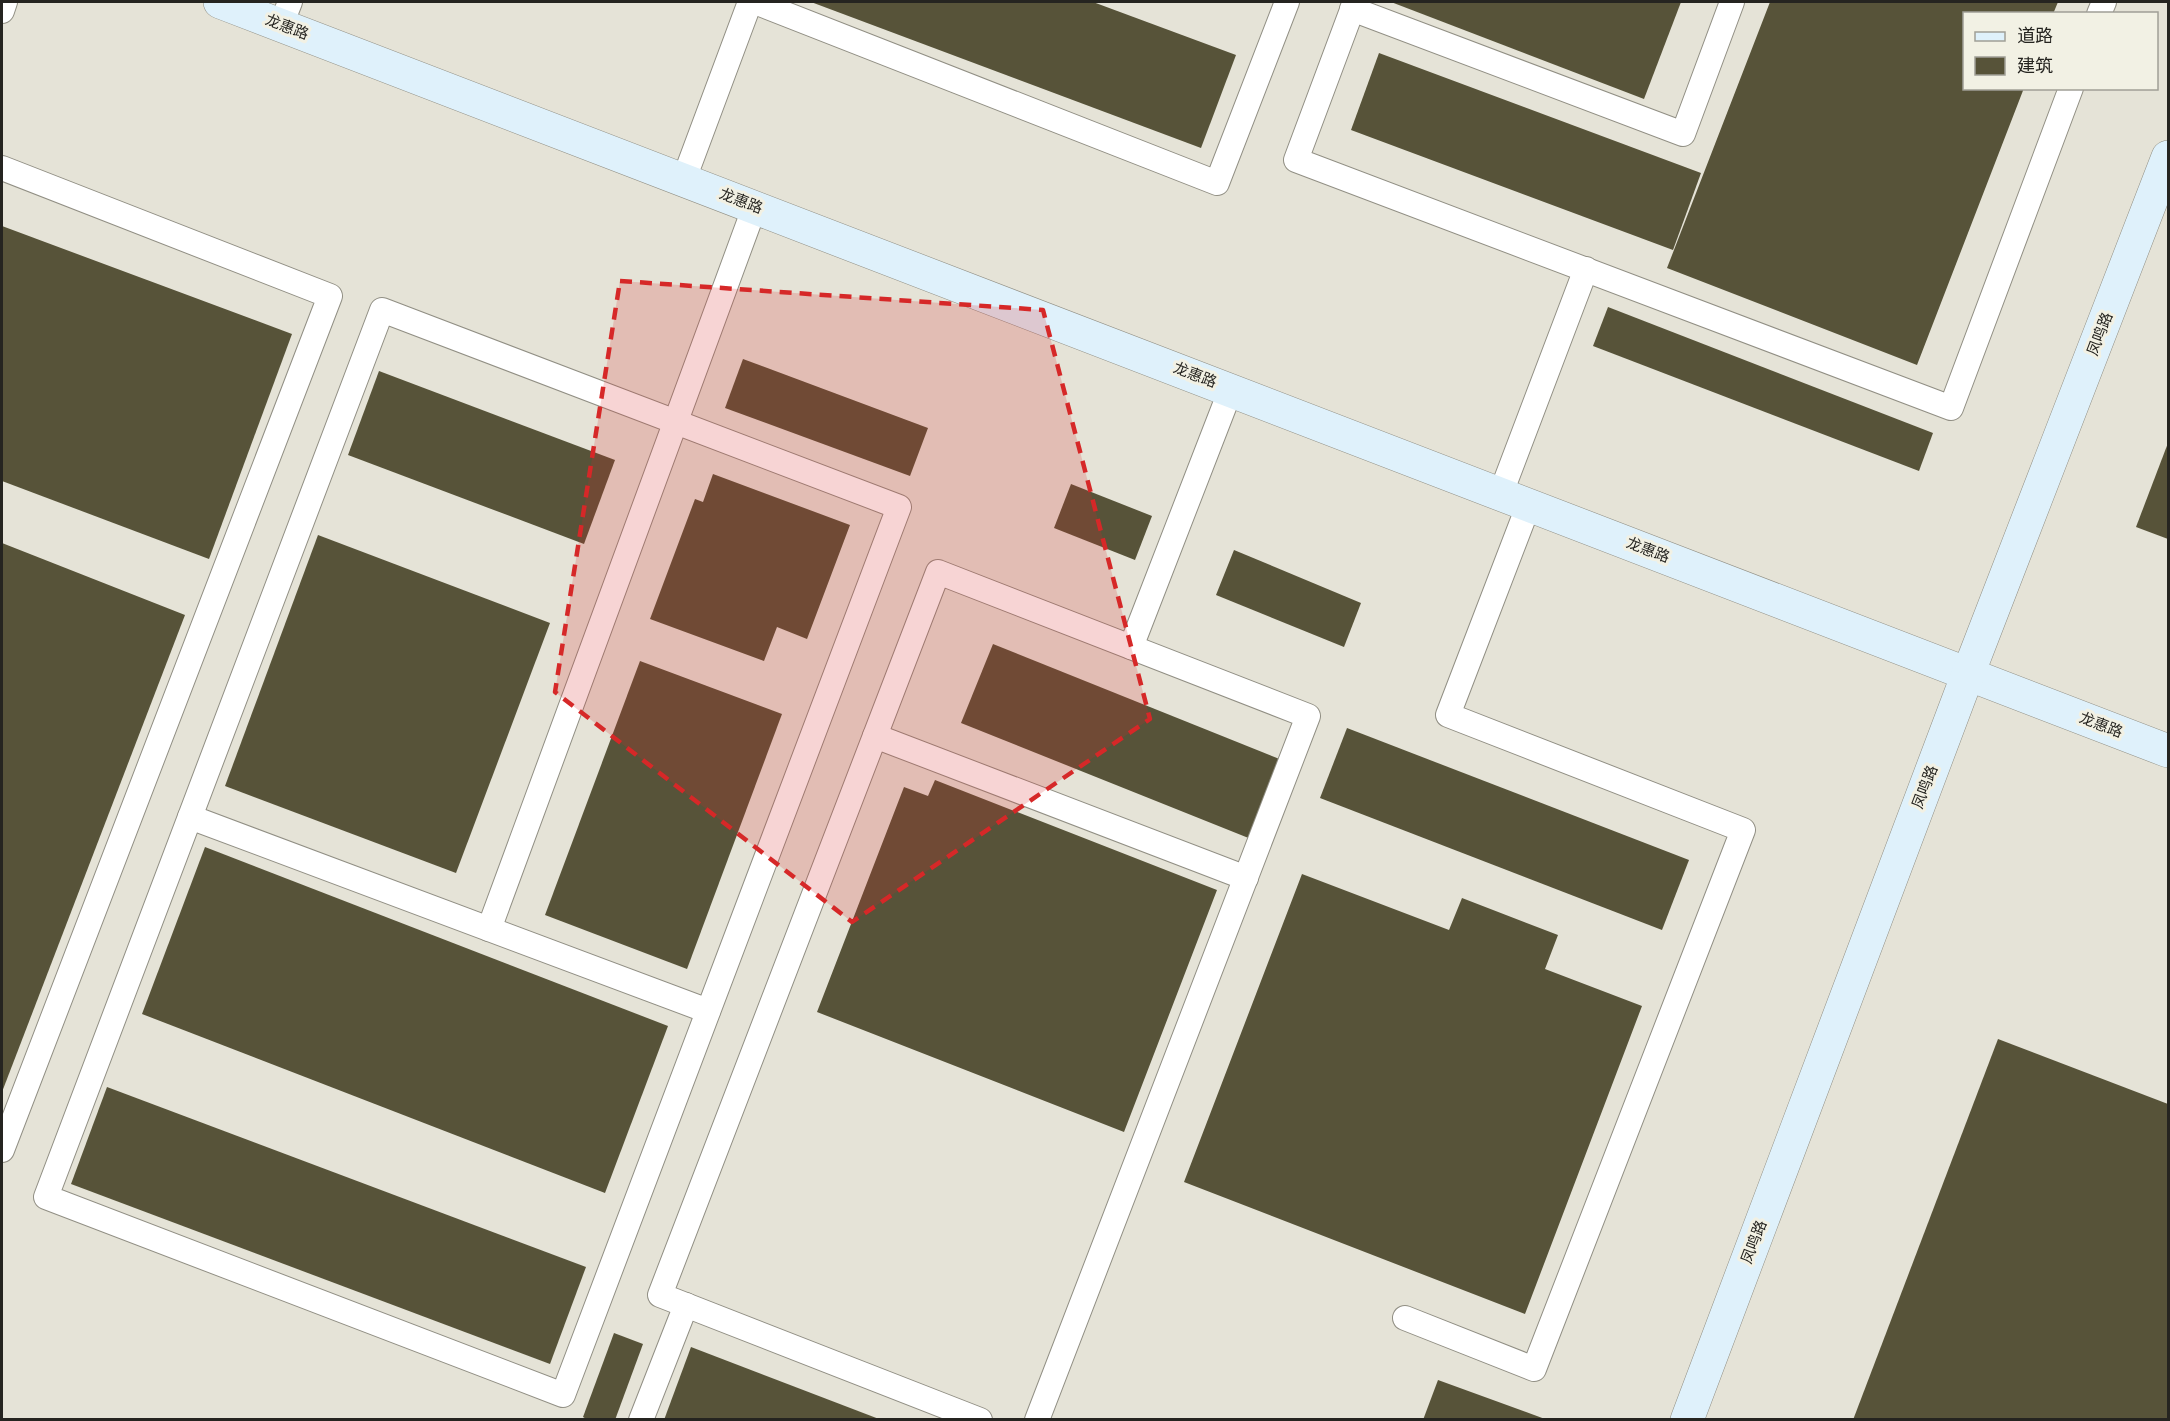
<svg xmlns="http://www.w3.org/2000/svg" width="2170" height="1421" font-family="'Roboto Serif','Noto Sans SC',serif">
  <rect width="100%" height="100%" fill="#e5e3d7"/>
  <g fill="#575339">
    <path d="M811,2H1093L1236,55L1201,148Z"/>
    <path d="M1391,2H1681L1644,99Z"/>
    <path d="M1770,2H2058L2053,14H1964V88H2024L1917,365L1667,268Z"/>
    <path d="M1379,53L1701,173L1673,250L1351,130Z"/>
    <path d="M2,226L292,334L209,559L2,481Z"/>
    <path d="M1608,307L1933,433L1919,471L1593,346Z"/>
    <path d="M743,359L928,428L910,476L725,408Z"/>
    <path d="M379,371L615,460L584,544L348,455Z"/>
    <path d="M2168,443V539L2136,527Z"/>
    <path d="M713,474L850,525L807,639L777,627L764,661L650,619L695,499L703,502Z"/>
    <path d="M1071,484L1152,516L1135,560L1054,528Z"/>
    <path d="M318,535L550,623L456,873L225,786Z"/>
    <path d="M2,543L185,615L2,1092Z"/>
    <path d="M1234,550L1361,603L1344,647L1216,595Z"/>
    <path d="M993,644L1282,760L1251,839L961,723Z"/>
    <path d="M640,661L782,714L687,969L545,915Z"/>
    <path d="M1347,728L1689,860L1662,930L1320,798Z"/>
    <path d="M935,780L1217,890L1124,1132L817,1012L904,787L928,796Z"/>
    <path d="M205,847L668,1026L605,1193L142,1014Z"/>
    <path d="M1302,874L1449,930L1462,898L1558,935L1545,969L1642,1006L1525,1314L1184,1182Z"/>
    <path d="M1998,1039L2168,1104V1420H1853Z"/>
    <path d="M107,1087L586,1267L550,1364L71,1184Z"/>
    <path d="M614,1333L643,1344L615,1420H588L583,1417Z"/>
    <path d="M691,1347L879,1419V1420H664Z"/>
    <path d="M1438,1380L1545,1419V1420H1423Z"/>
  </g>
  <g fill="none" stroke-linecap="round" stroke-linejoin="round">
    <g stroke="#918f84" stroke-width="26">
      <g id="lane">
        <path d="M755,2L1217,183L1287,2"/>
        <path d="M1355,2L1296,160L1951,408L2071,88"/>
        <path d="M1352,9L1683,134L1732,2"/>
        <path d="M2,11L5,2"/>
        <path d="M2099,14L2104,2"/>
        <path d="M281,25L290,2"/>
        <path d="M2,168L330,296L2,1150"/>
        <path d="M684,179L750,2"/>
        <path d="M382,310L899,507L563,1395L46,1197Z"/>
        <path d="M1501,493L1586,269"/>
        <path d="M1131,647L1231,389"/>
        <path d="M875,736L1246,878"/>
        <path d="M190,817L708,1011"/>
        <path d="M489,929L755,206"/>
        <path d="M1405,1318L1534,1369L1743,830L1448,715L1529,504"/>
        <path d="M641,1420L686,1305"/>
        <path d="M980,1420L660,1295L938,572L1308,716L1037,1420"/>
      </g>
    </g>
    <g stroke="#918f84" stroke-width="34">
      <g id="secondary">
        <path d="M220,2L2168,751"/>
        <path d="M1687,1420L1968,674L2168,157"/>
      </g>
    </g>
    <use href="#lane" stroke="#fff" stroke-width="24"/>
    <use href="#secondary" stroke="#dff1fb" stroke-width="33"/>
  </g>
  <path fill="#d62828" fill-opacity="0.2" stroke="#d62828" stroke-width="4.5" stroke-dasharray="12 8" stroke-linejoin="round" d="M620,281L1043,310L1150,719L852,922L555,692Z"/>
  <g text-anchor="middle" stroke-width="6" stroke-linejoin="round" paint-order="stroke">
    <g font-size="15" fill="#252420" stroke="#f2f1e4">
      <text transform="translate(287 27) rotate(21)" y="5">龙惠路</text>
      <text transform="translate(741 201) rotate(21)" y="5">龙惠路</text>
      <text transform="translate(2100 334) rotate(-69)" y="5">凤鸣路</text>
      <text transform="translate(1195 375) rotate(21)" y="5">龙惠路</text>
      <text transform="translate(1648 550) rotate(21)" y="5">龙惠路</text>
      <text transform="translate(2101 725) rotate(21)" y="5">龙惠路</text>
      <text transform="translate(1925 787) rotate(-69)" y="5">凤鸣路</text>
      <text transform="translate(1754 1242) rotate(-69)" y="5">凤鸣路</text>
    </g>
  </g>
  <rect width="2170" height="1421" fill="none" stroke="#252420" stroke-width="6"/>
  <rect x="1963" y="12" width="195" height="78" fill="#f2f1e4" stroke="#a09f96" stroke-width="1.5"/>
  <rect x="1975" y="32" width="30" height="9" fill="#dff1fb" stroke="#a09f96" stroke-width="1.5"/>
  <text x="2017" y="42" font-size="18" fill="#252420">道路</text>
  <rect x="1975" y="57" width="30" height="18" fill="#575339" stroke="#a09f96" stroke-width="1.5"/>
  <text x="2017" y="72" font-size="18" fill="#252420">建筑</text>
</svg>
